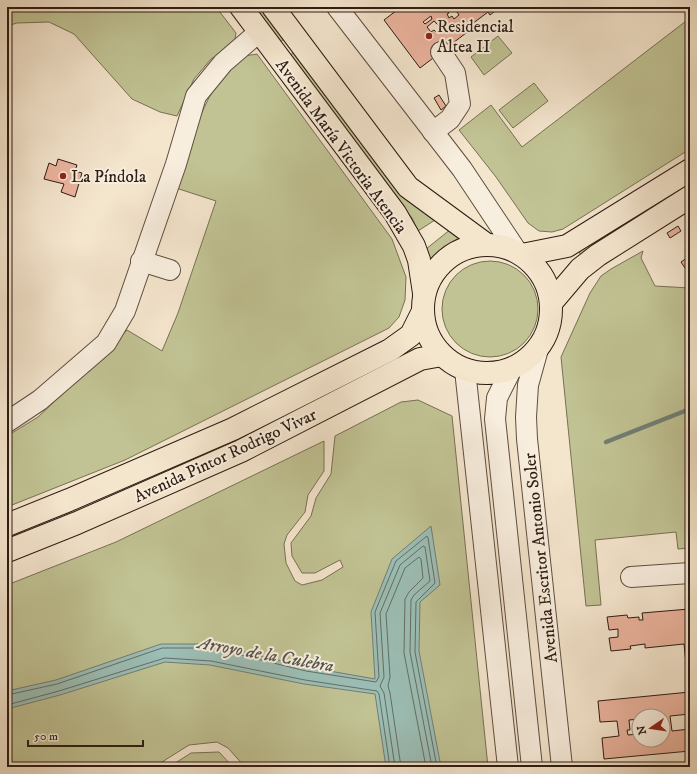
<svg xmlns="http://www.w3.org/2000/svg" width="697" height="774" font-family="'IM FELL DW Pica',serif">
  <rect width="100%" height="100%" fill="#f4e5cd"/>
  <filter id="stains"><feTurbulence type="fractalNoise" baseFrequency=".005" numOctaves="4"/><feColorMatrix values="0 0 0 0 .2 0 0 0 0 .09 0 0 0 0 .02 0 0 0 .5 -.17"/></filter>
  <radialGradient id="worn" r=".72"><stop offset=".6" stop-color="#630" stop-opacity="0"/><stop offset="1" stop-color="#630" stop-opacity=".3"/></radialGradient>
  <g fill="#c1c394" stroke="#777053">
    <path d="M7,7H216L236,33L234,45L211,59L194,79L177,116L160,112L132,99L74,34L49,22L17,23L7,26Z"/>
    <path d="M250,7H260L284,39L278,44Z"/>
    <path d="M690,18V149L563,229L552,232L539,231L528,223L496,177L459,130L491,105L522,147Z"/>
    <path d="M498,36L512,53L484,75L471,57Z"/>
    <path d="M294,52L435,220L418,231L412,218L288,57Z"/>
    <path d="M257,54L392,239L406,277L405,300L399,317L389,328L125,460L7,507V436L38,417L91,367L127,330L162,351L178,313L216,201L176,188C190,146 205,80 245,56C248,55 253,55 257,54Z"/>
    <path d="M534,83L548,101L513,128L499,110Z"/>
    <path d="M690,179V188L582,257L578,250Z"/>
    <path d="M451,229L465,236L441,250L429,263L426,249Z"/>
    <path d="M643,251L641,258L655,286L690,288V548L678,549L676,532L595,540L601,605L586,606L561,357L590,293L601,276L611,269Z"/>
    <circle cx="490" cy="309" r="48"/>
    <path d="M418,400L452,416L488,767H245L228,748L217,742L189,745L154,767H7V585L116,542L324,441V471L308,495L305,512L287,535L284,544L286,563L295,581L302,585L322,580L343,567L340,560L315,573H302L292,556L291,543L311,516L316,498L331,474L335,436L401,402Z"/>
    <path d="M219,752L233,767H169L191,753Z"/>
  </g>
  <path fill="#9cbfb7" stroke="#707e75" d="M431,526L440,585L420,602L419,651L441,767H386L375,694L304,684L210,665L165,662L60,695L7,709V691L56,680L161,644H212L307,667L375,679L371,612L392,559Z"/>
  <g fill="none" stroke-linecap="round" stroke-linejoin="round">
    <g stroke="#646e64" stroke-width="1">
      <path d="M7,695L57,684L162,648H212L306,671L376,682L379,677L375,612L396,561L427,536L428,538L435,583L416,602L415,652L437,767"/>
      <path d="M7,705L59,691L165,658L211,661L305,680L377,691L379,694L390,767"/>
      <path d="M395,767L384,693L380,686L384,677L380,613L400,565L423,546L425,547L430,581L414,595L411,600L410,652L432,767"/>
      <path d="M401,767L390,693L388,686L390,677L386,614L405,568L419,557L421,559L423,578L409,592L405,599L404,653L426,767"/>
    </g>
    <path stroke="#707e75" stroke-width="4.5" d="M606,442L690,409"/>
  </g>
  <g fill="#ebb49e" stroke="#2d1c12" fill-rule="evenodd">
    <path d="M401,7H445L449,13L447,14L449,18L452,16L454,19L459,15L457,12L461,10L459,7H500L490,15L488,12L468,27L470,30L420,68L384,20ZM431,16L432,19L425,24L423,22ZM434,21L441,28L436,32L434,30L431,32L427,27Z"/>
    <path d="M439,95L446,106L441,110L434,98Z"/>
    <path d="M58,159L77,165L75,171L82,173L75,197L61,192L64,184L44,179L49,163L56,166Z"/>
    <path d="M678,226L681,231L670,238L667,233Z"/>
    <path d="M690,256V269L687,271L681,262Z"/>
    <path d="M689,609L690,664H686L684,644L645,648V644L630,646L631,649L611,651L609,638L618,637V629L609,630L607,617L627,615L628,618L639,617V620H643L642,613Z"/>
    <path d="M690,692V714L670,716L672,731L690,729V751L604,759L602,738L619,736L617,721L600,722L598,701ZM639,716H663V740H639V734L628,735L627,730H630L629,720L639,719Z"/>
  </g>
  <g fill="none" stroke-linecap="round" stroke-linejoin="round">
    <g stroke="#5f4e41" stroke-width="22">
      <g id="minor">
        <path d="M337,7L462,169L518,253"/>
        <path d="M433,132L450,119L460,104L455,73L441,52"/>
        <path d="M141,261L170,270"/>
        <path d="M538,349L528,385L526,417L527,439L562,767"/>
        <path d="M465,370L508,767"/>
        <path d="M511,370L497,398L495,419L532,767"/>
        <path d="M7,422L40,400L106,343L125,311L176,164L196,96L223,63L259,32"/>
        <path d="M631,577L690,573"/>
      </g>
    </g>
    <g stroke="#2d1c12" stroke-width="24">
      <g id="major">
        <path d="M241,7L395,213L414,246L419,260L424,293"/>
        <path d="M273,7L408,187L487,245"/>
        <circle cx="487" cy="309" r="64"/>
        <path d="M522,255L567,246L690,170"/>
        <path d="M552,302L580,269L598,255L690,197"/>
        <path d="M7,525L69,500L233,429L390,350L411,335L422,313"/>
        <path d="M7,551L77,523L241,451L420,359L442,355"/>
      </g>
    </g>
    <use href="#minor" stroke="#f8eede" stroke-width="20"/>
    <use href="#major" stroke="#f4e5cd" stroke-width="22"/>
  </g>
  <g fill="#8f2418" stroke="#f8eede" stroke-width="1.5">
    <circle cx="429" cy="36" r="4"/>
    <circle cx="63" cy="176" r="4"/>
  </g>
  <g text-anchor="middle" stroke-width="4" stroke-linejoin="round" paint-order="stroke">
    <g font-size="17" fill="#2d1c12" stroke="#f8eede" text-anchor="start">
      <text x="437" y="32">Residencial<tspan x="437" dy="20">Altea II</tspan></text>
      <text x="71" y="182">La Píndola</text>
    </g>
    <g font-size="17" fill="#2d1c12" stroke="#f8eede">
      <text transform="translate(342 146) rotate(54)" y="6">Avenida María Victoria Atencia</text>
      <text transform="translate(225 455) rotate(-25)" y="6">Avenida Pintor Rodrigo Vivar</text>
      <text transform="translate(540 558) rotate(-96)" y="6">Avenida Escritor Antonio Soler</text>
    </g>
    <g font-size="18" font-style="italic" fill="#54554c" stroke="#f8eede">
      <text transform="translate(266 654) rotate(10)" y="6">Arroyo de la Culebra</text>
    </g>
  </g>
  <rect width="697" height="774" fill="none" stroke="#f4e5cd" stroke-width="24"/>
  <rect x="8" y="8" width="681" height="758" fill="none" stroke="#2d1c12" stroke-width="2"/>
  <rect x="12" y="12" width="673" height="750" fill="none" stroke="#2d1c12"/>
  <g transform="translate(651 728) rotate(257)"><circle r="19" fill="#f8eede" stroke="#a79a8c"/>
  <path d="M0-3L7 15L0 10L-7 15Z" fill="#8f2418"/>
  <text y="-6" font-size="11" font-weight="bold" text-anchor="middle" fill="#2d1c12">N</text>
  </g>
  <path d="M28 740v6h115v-6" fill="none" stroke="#2d1c12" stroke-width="2"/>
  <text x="34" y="740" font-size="12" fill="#2d1c12" stroke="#f8eede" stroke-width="3" paint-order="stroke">50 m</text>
  <rect width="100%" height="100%" filter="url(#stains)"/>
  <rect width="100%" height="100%" fill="url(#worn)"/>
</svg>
